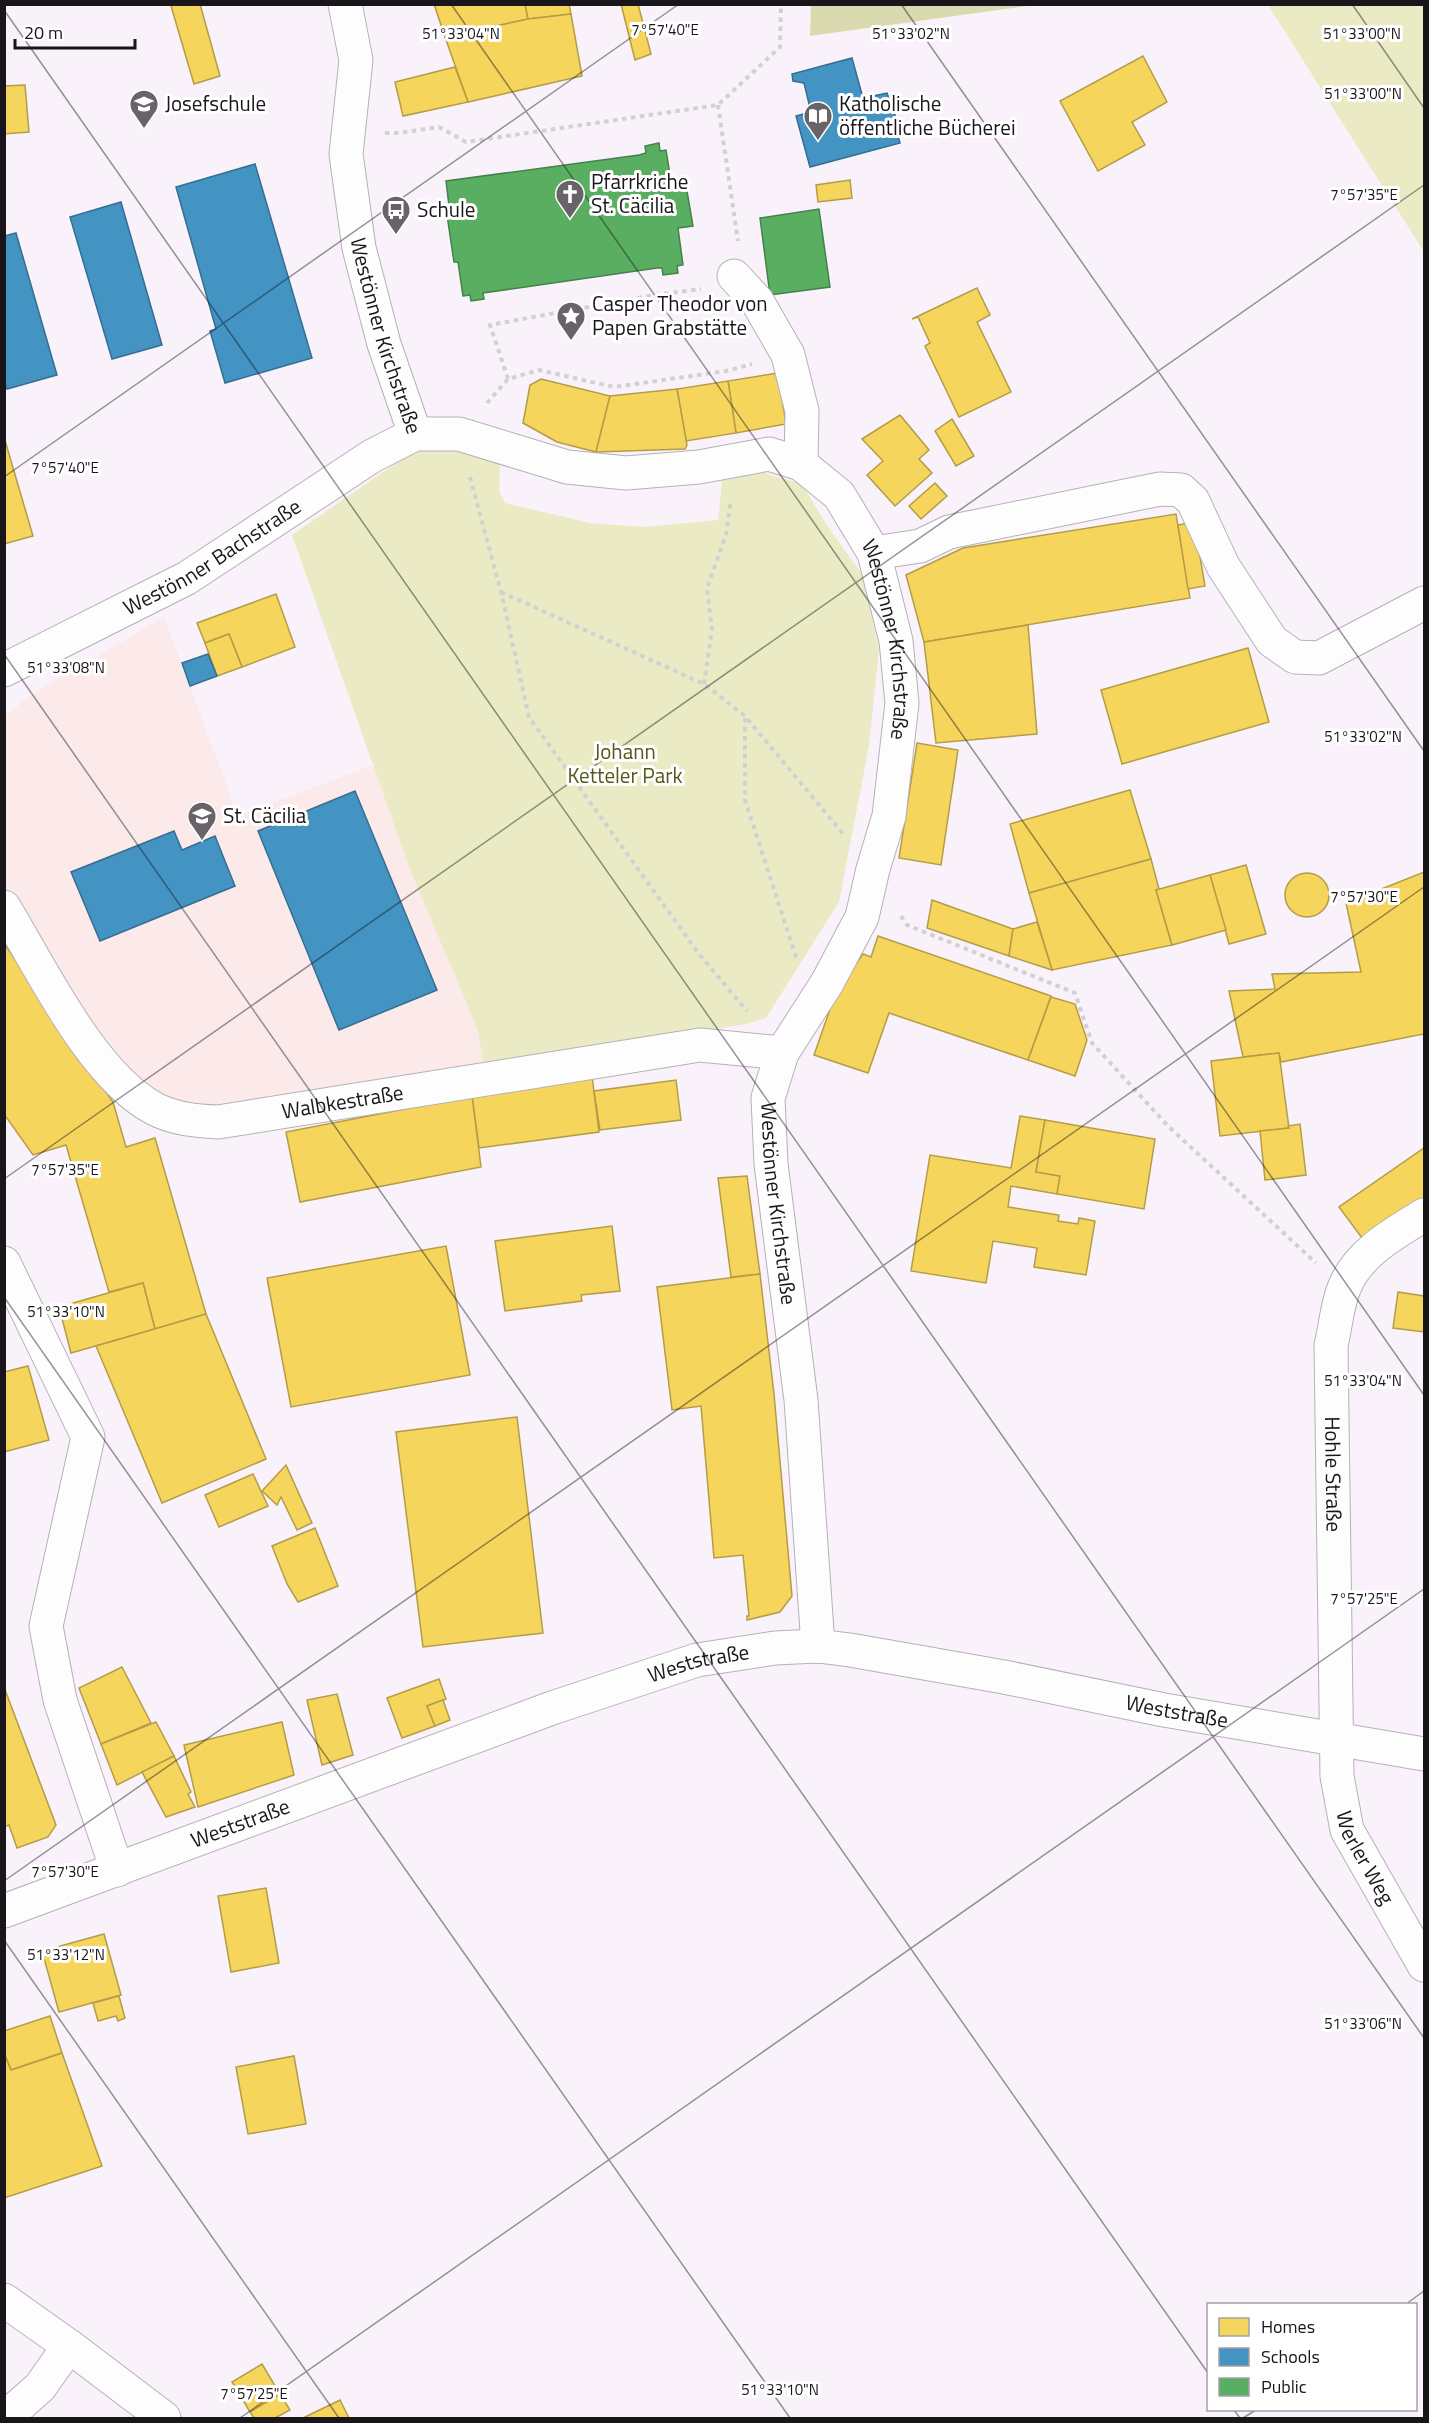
<svg xmlns="http://www.w3.org/2000/svg" width="1429" height="2423" font-family="'Titillium Web',sans-serif">
  <rect width="100%" height="100%" fill="#f9f2fa"/>
  <path fill="#fbeae9" d="M164,617L238,816L373,765L409,867L477,1028L485,1068L274,1101L187,1106L153,1092L106,1050L47,964L5,890L4,717L31,695Z"/>
  <g fill="#eaebc5">
    <path d="M1268,5H1424V252Z"/>
    <path d="M419,447L478,454L500,465L499,491L505,503L590,523L644,527L718,520L723,473L750,469L802,484L828,527L862,574L879,649L869,746L839,902L766,1018L746,1024L485,1068L477,1028L409,867L292,535Z"/>
  </g>
  <path fill="#d9daaf" d="M811,5V4L1035,5L810,36Z"/>
  <g fill="#f6d55c" stroke="#b49c48" stroke-width="1.5">
    <path d="M177,4H200L220,76L194,84L171,6Z"/>
    <path d="M434,4H525L528,19L445,37Z"/>
    <path d="M525,4H569L571,14L528,19Z"/>
    <path d="M621,4H638L651,54L635,60Z"/>
    <path d="M571,14L582,76L468,102L445,37L528,19Z"/>
    <path d="M1143,56L1167,102L1132,122L1145,145L1098,171L1060,101Z"/>
    <path d="M455,67L468,102L403,116L395,82Z"/>
    <path d="M25,85L29,132L4,134V86Z"/>
    <path d="M850,180L852,198L818,202L816,185Z"/>
    <path d="M977,288L990,315L977,322L1011,392L959,417L925,346L930,343L918,317L912,319Z"/>
    <path d="M778,373L786,424L736,433L728,381Z"/>
    <path d="M541,379L610,396L596,452L557,442L523,423L530,385Z"/>
    <path d="M728,381L736,433L686,441L677,389Z"/>
    <path d="M677,389L687,445L685,449L596,452L610,396Z"/>
    <path d="M900,415L929,450L919,459L932,473L895,506L867,475L883,461L862,439Z"/>
    <path d="M952,419L974,456L956,466L935,431Z"/>
    <path d="M4,437L33,536L4,544Z"/>
    <path d="M935,483L947,496L921,519L909,506Z"/>
    <path d="M1176,514L1190,598L924,642L906,575L963,548Z"/>
    <path d="M1194,522L1205,586L1188,589L1178,525Z"/>
    <path d="M276,594L295,647L242,667L229,634L205,643L197,623Z"/>
    <path d="M1028,625L1037,734L936,743L924,642Z"/>
    <path d="M229,634L242,667L217,676L205,643Z"/>
    <path d="M1248,648L1269,722L1122,764L1101,690Z"/>
    <path d="M917,743L958,750L941,865L899,858Z"/>
    <path d="M1130,790L1151,859L1029,893L1010,824Z"/>
    <path d="M1151,859L1159,889L1156,890L1172,945L1052,970L1029,893Z"/>
    <path d="M1246,865L1266,934L1229,944L1210,875Z"/>
    <path d="M1424,872V1034L1281,1062L1279,1053L1243,1057L1229,991L1275,989L1272,974L1361,972L1346,903Z"/>
    <circle cx="1307" cy="895" r="22"/>
    <path d="M1210,875L1226,930L1172,945L1156,890Z"/>
    <path d="M932,900L1013,929L1009,956L927,928Z"/>
    <path d="M1037,922L1052,970L1009,956L1013,929Z"/>
    <path d="M878,936L1051,996L1028,1060L889,1013L868,1073L814,1055L836,992L863,954L871,957Z"/>
    <path d="M4,943L113,1102L126,1147L155,1138L206,1314L155,1329L143,1283L109,1292L66,1145L33,1155L4,1114Z"/>
    <path d="M1051,997L1075,1004L1087,1040L1075,1076L1028,1060Z"/>
    <path d="M1279,1053L1289,1128L1220,1136L1211,1061Z"/>
    <path d="M592,1076L599,1132L479,1148L472,1096Z"/>
    <path d="M676,1080L681,1120L600,1130L594,1091Z"/>
    <path d="M472,1096L481,1167L300,1202L286,1132Z"/>
    <path d="M1020,1116L1045,1120L1036,1172L1060,1176L1057,1194L1011,1186L1008,1207L1059,1215L1058,1221L1078,1224L1079,1218L1095,1221L1086,1275L1034,1267L1037,1248L993,1241L986,1283L911,1271L930,1155L1011,1168Z"/>
    <path d="M1045,1120L1155,1139L1144,1209L1057,1194L1060,1176L1036,1172Z"/>
    <path d="M1300,1124L1306,1175L1265,1180L1260,1131L1289,1128L1288,1126Z"/>
    <path d="M1424,1148V1206L1368,1246L1339,1207Z"/>
    <path d="M747,1176L760,1274L731,1277L718,1178Z"/>
    <path d="M612,1226L620,1291L581,1295L582,1301L505,1311L495,1241Z"/>
    <path d="M446,1246L470,1375L291,1407L267,1278Z"/>
    <path d="M760,1274L774,1394L792,1596L780,1612L747,1620V1616H749L743,1555L714,1558L701,1406L672,1410L657,1287Z"/>
    <path d="M143,1283L155,1329L71,1353L59,1307Z"/>
    <path d="M1398,1292L1424,1296V1332L1393,1328Z"/>
    <path d="M206,1314L266,1459L162,1503L96,1346Z"/>
    <path d="M28,1366L49,1440L4,1452V1372Z"/>
    <path d="M517,1417L543,1633L423,1647L396,1432Z"/>
    <path d="M286,1465L312,1523L297,1530L281,1497L277,1505L262,1491Z"/>
    <path d="M253,1474L268,1506L219,1527L205,1495Z"/>
    <path d="M315,1528L338,1586L298,1602L287,1584L272,1546Z"/>
    <path d="M122,1667L151,1723L101,1744L79,1688Z"/>
    <path d="M439,1679L446,1699L427,1706L435,1726L402,1738L387,1698Z"/>
    <path d="M4,1687L56,1825L48,1837L17,1848L9,1825L4,1827Z"/>
    <path d="M337,1694L353,1755L322,1765L307,1700Z"/>
    <path d="M443,1700L450,1720L435,1726L427,1706Z"/>
    <path d="M156,1722L174,1756L117,1785L101,1744Z"/>
    <path d="M282,1722L294,1775L198,1807L184,1745Z"/>
    <path d="M174,1756L191,1792L188,1794L195,1807L166,1817L142,1772Z"/>
    <path d="M266,1888L279,1963L231,1972L218,1896Z"/>
    <path d="M104,1934L121,1995L59,2012L42,1951Z"/>
    <path d="M119,1996L125,2018L118,2021L116,2016L98,2021L93,2003Z"/>
    <path d="M50,2016L62,2053L11,2070L4,2053V2031Z"/>
    <path d="M4,2053L11,2070L62,2053L102,2166L4,2198Z"/>
    <path d="M294,2056L306,2124L248,2134L236,2067Z"/>
    <path d="M262,2364L280,2394L250,2412L232,2382Z"/>
    <path d="M280,2394L290,2410L275,2418H254L250,2412Z"/>
    <path d="M340,2400L349,2418H303Z"/>
  </g>
  <g fill="#4393c3" stroke="#366e91" stroke-width="1.5">
    <path d="M852,58L863,98L887,93L896,118L893,119L900,143L810,167L796,116L811,112L804,83L793,81L792,74Z"/>
    <path d="M255,164L312,358L225,383L210,331L216,329L176,187Z"/>
    <path d="M121,202L162,345L112,359L70,217Z"/>
    <path d="M16,233L57,375L7,389L4,381V236Z"/>
    <path d="M208,654L217,676L190,686L182,663Z"/>
    <path d="M355,791L437,990L339,1030L258,831Z"/>
    <path d="M174,831L182,850L215,836L235,886L100,941L71,872Z"/>
  </g>
  <g fill="#5aae61" stroke="#46804c" stroke-width="1.5">
    <path d="M659,143L660,151L666,150L672,187L686,185L693,226L678,228L683,265L677,266L678,273L663,275L662,268H657L483,293L484,299L471,301L470,295L463,296L458,262H454L447,215L450,214L446,181L639,155L646,153L645,146Z"/>
    <path d="M819,209L830,287L770,295L760,218Z"/>
  </g>
  <g fill="none" stroke-linecap="round" stroke-linejoin="round">
    <g stroke="#b5b1b6" stroke-width="35">
      <g id="minor">
        <path id="s1" d="M345,4L356,60L346,154L359,248L384,344L415,434"/>
        <path d="M734,276L757,301L788,355L802,411L801,464"/>
        <path d="M874,553L920,546L949,532L1160,489L1181,490L1193,501L1223,566L1272,641L1295,657L1319,658L1424,603"/>
        <path id="s2" d="M4,670L187,578L372,456L415,434H459L567,467L626,473L699,467L769,454L801,464L839,495L874,553L896,641L902,703L889,816L873,869L862,917L827,983L782,1053L768,1098L771,1164L801,1400L818,1646"/>
        <path id="s3" d="M4,907C41,968 92,1076 155,1109C175,1119 196,1121 218,1122L700,1045L782,1053"/>
        <path id="s4" d="M1424,1215C1395,1233 1359,1252 1345,1286C1337,1303 1336,1326 1331,1345L1337,1776L1347,1830L1424,1965"/>
        <path d="M4,1263L88,1437L46,1626L60,1700L117,1870"/>
        <path id="s5" d="M4,1911L552,1708L697,1660L775,1648L818,1646L850,1650L1004,1677L1164,1710L1424,1754"/>
        <path d="M4,2300L69,2346L40,2387L5,2418"/>
        <path d="M69,2346L164,2418"/>
      </g>
    </g>
    <g stroke="#d2d0d3" stroke-width="4" stroke-dasharray="4.5 4.5" stroke-linecap="butt">
      <path d="M718,105L738,241"/>
      <path d="M385,133H399L439,127L466,142L718,105L780,47L781,4"/>
      <path d="M508,379L490,325L648,296L701,289"/>
      <path d="M487,403L508,379L539,370L614,387L726,371L752,364"/>
      <path d="M470,477L501,592L529,717L699,954L747,1011"/>
      <path d="M501,592L704,684L745,716L845,836"/>
      <path d="M704,684L712,630L707,588L726,535L731,500"/>
      <path d="M745,718V800L797,960"/>
      <path d="M901,916L907,925L1075,993L1092,1043L1168,1126L1316,1263"/>
    </g>
    <use href="#minor" stroke="#fefdfe" stroke-width="33"/>
  </g>
  <path fill="none" stroke="#19161b" stroke-width="1.5" stroke-opacity="0.45" d="M451,4L1424,1395M901,4L1424,751M1352,4L1424,108M4,10L1424,2038M4,477L679,4M4,654L1208,2373M4,1179L1424,185M4,1297L790,2418M4,1881L1424,887M4,1940L339,2418M1406,2304L1424,2291M1234,2410L1240,2418M240,2418L1424,1589M1243,2418L1256,2410"/>
  <defs>
    <g id="school-pin" transform="scale(1.5)"><path d="M0 17L-7.5 6A9.5 9.5 0 1 1 7.5 6Z" fill="#676369" stroke="#fff"/><path d="M0-5L7-2L0 1L-7-2ZM-4 1L0 2.5L4 1V4Q0 6-4 4Z" fill="#fff"/></g>
    <g id="library-pin" transform="scale(1.5)"><path d="M0 17L-7.5 6A9.5 9.5 0 1 1 7.5 6Z" fill="#676369" stroke="#fff"/><path d="M-6-4Q-3-5.5-.7-3.5V5Q-3 3-6 4ZM6-4Q3-5.5 .7-3.5V5Q3 3 6 4Z" fill="#fff"/></g>
    <g id="church-pin" transform="scale(1.5)"><path d="M0 17L-7.5 6A9.5 9.5 0 1 1 7.5 6Z" fill="#676369" stroke="#fff"/><path d="M-1.2-6h2.4v3.5h3.3v2.4h-3.3V6h-2.4V-.1h-3.3v-2.4h3.3Z" fill="#fff"/></g>
    <g id="bus-pin" transform="scale(1.5)"><path d="M0 17L-7.5 6A9.5 9.5 0 1 1 7.5 6Z" fill="#676369" stroke="#fff"/><path d="M-5-6H5V4H4V6H2V4H-2V6H-4V4H-5ZM-3.5-4V0h7V-4ZM-3.5 1.2v1.5H-2V1.2ZM2 1.2v1.5H3.5V1.2Z" fill="#fff"/></g>
    <g id="sight-pin" transform="scale(1.5)"><path d="M0 17L-7.5 6A9.5 9.5 0 1 1 7.5 6Z" fill="#676369" stroke="#fff"/><path d="M0-6L1.8-2.2L6-1.7L2.9 1.2L3.7 5.4L0 3.3L-3.7 5.4L-2.9 1.2L-6-1.7L-1.8-2.2Z" fill="#fff"/></g>
  </defs>
  <g fill-rule="evenodd">
    <use href="#school-pin" x="144" y="104"/>
    <use href="#library-pin" x="818" y="116"/>
    <use href="#church-pin" x="570" y="194"/>
    <use href="#bus-pin" x="396" y="210"/>
    <use href="#sight-pin" x="571" y="316"/>
    <use href="#school-pin" x="202" y="816"/>
  </g>
  <g text-anchor="middle" stroke-width="6" stroke-linejoin="round" paint-order="stroke">
    <g font-size="21" fill="#19161b" stroke="#fff" text-anchor="start">
      <text x="165" y="111">Josefschule</text>
      <text x="839" y="111">Katholische<tspan x="839" dy="24">öffentliche Bücherei</tspan></text>
      <text x="591" y="189">Pfarrkriche<tspan x="591" dy="24">St. Cäcilia</tspan></text>
      <text x="417" y="217">Schule</text>
      <text x="592" y="311">Casper Theodor von<tspan x="592" dy="24">Papen Grabstätte</tspan></text>
      <text x="223" y="823">St. Cäcilia</text>
    </g>
    <g font-size="21" fill="#19161b" stroke="#fff">
      <text dy="7" stroke="none"><textPath href="#s1" startOffset="338">Westönner Kirchstraße</textPath></text>
      <text dy="7" stroke="none"><textPath href="#s2" startOffset="237">Westönner Bachstraße</textPath></text>
      <text dy="7" stroke="none"><textPath href="#s2" startOffset="1074">Westönner Kirchstraße</textPath></text>
      <text dy="7" stroke="none"><textPath href="#s3" startOffset="446">Walbkestraße</textPath></text>
      <text dy="7" stroke="none"><textPath href="#s2" startOffset="1668">Westönner Kirchstraße</textPath></text>
      <text dy="7" stroke="none"><textPath href="#s4" startOffset="298">Hohle Straße</textPath></text>
      <text dy="7" stroke="none"><textPath href="#s5" startOffset="738">Weststraße</textPath></text>
      <text dy="7" stroke="none"><textPath href="#s5" startOffset="1224">Weststraße</textPath></text>
      <text dy="7" stroke="none"><textPath href="#s5" startOffset="252">Weststraße</textPath></text>
      <text dy="7" stroke="none"><textPath href="#s4" startOffset="687">Werler Weg</textPath></text>
    </g>
    <g font-size="21" fill="#545819" stroke="#fff">
      <text x="625" y="759">Johann<tspan x="625" dy="24">Ketteler Park</tspan></text>
    </g>
  </g>
  <g font-size="15" text-anchor="middle" fill="#19161b" stroke="#fff" stroke-width="6" stroke-linejoin="round" paint-order="stroke">
    <text x="665" y="35">7°57'40"E</text>
    <text x="461" y="39">51°33'04"N</text>
    <text x="911" y="39">51°33'02"N</text>
    <text x="1362" y="39">51°33'00"N</text>
    <text x="1363" y="99">51°33'00"N</text>
    <text x="1364" y="200">7°57'35"E</text>
    <text x="65" y="473">7°57'40"E</text>
    <text x="66" y="673">51°33'08"N</text>
    <text x="1363" y="742">51°33'02"N</text>
    <text x="1364" y="902">7°57'30"E</text>
    <text x="65" y="1175">7°57'35"E</text>
    <text x="66" y="1317">51°33'10"N</text>
    <text x="1363" y="1386">51°33'04"N</text>
    <text x="1364" y="1604">7°57'25"E</text>
    <text x="65" y="1877">7°57'30"E</text>
    <text x="66" y="1960">51°33'12"N</text>
    <text x="1363" y="2029">51°33'06"N</text>
    <text x="780" y="2395">51°33'10"N</text>
    <text x="254" y="2399">7°57'25"E</text>
  </g>
  <rect width="1429" height="2423" fill="none" stroke="#19161b" stroke-width="12"/>
  <rect x="1207" y="2303" width="210" height="108" fill="#ffffff" stroke="#a3a2a4" stroke-width="1.5"/>
  <rect x="1219" y="2318" width="30" height="18" fill="#f6d55c" stroke="#a3a2a4" stroke-width="1.5"/>
  <text x="1261" y="2333" font-size="18" fill="#19161b">Homes</text>
  <rect x="1219" y="2348" width="30" height="18" fill="#4393c3" stroke="#a3a2a4" stroke-width="1.5"/>
  <text x="1261" y="2363" font-size="18" fill="#19161b">Schools</text>
  <rect x="1219" y="2378" width="30" height="18" fill="#5aae61" stroke="#a3a2a4" stroke-width="1.5"/>
  <text x="1261" y="2393" font-size="18" fill="#19161b">Public</text>
  <path d="M15 39v9h120v-9" fill="none" stroke="#19161b" stroke-width="3"/>
  <text x="24" y="39" font-size="18" fill="#19161b" stroke="#ffffff" stroke-width="4.5" paint-order="stroke">20 m</text>
</svg>
